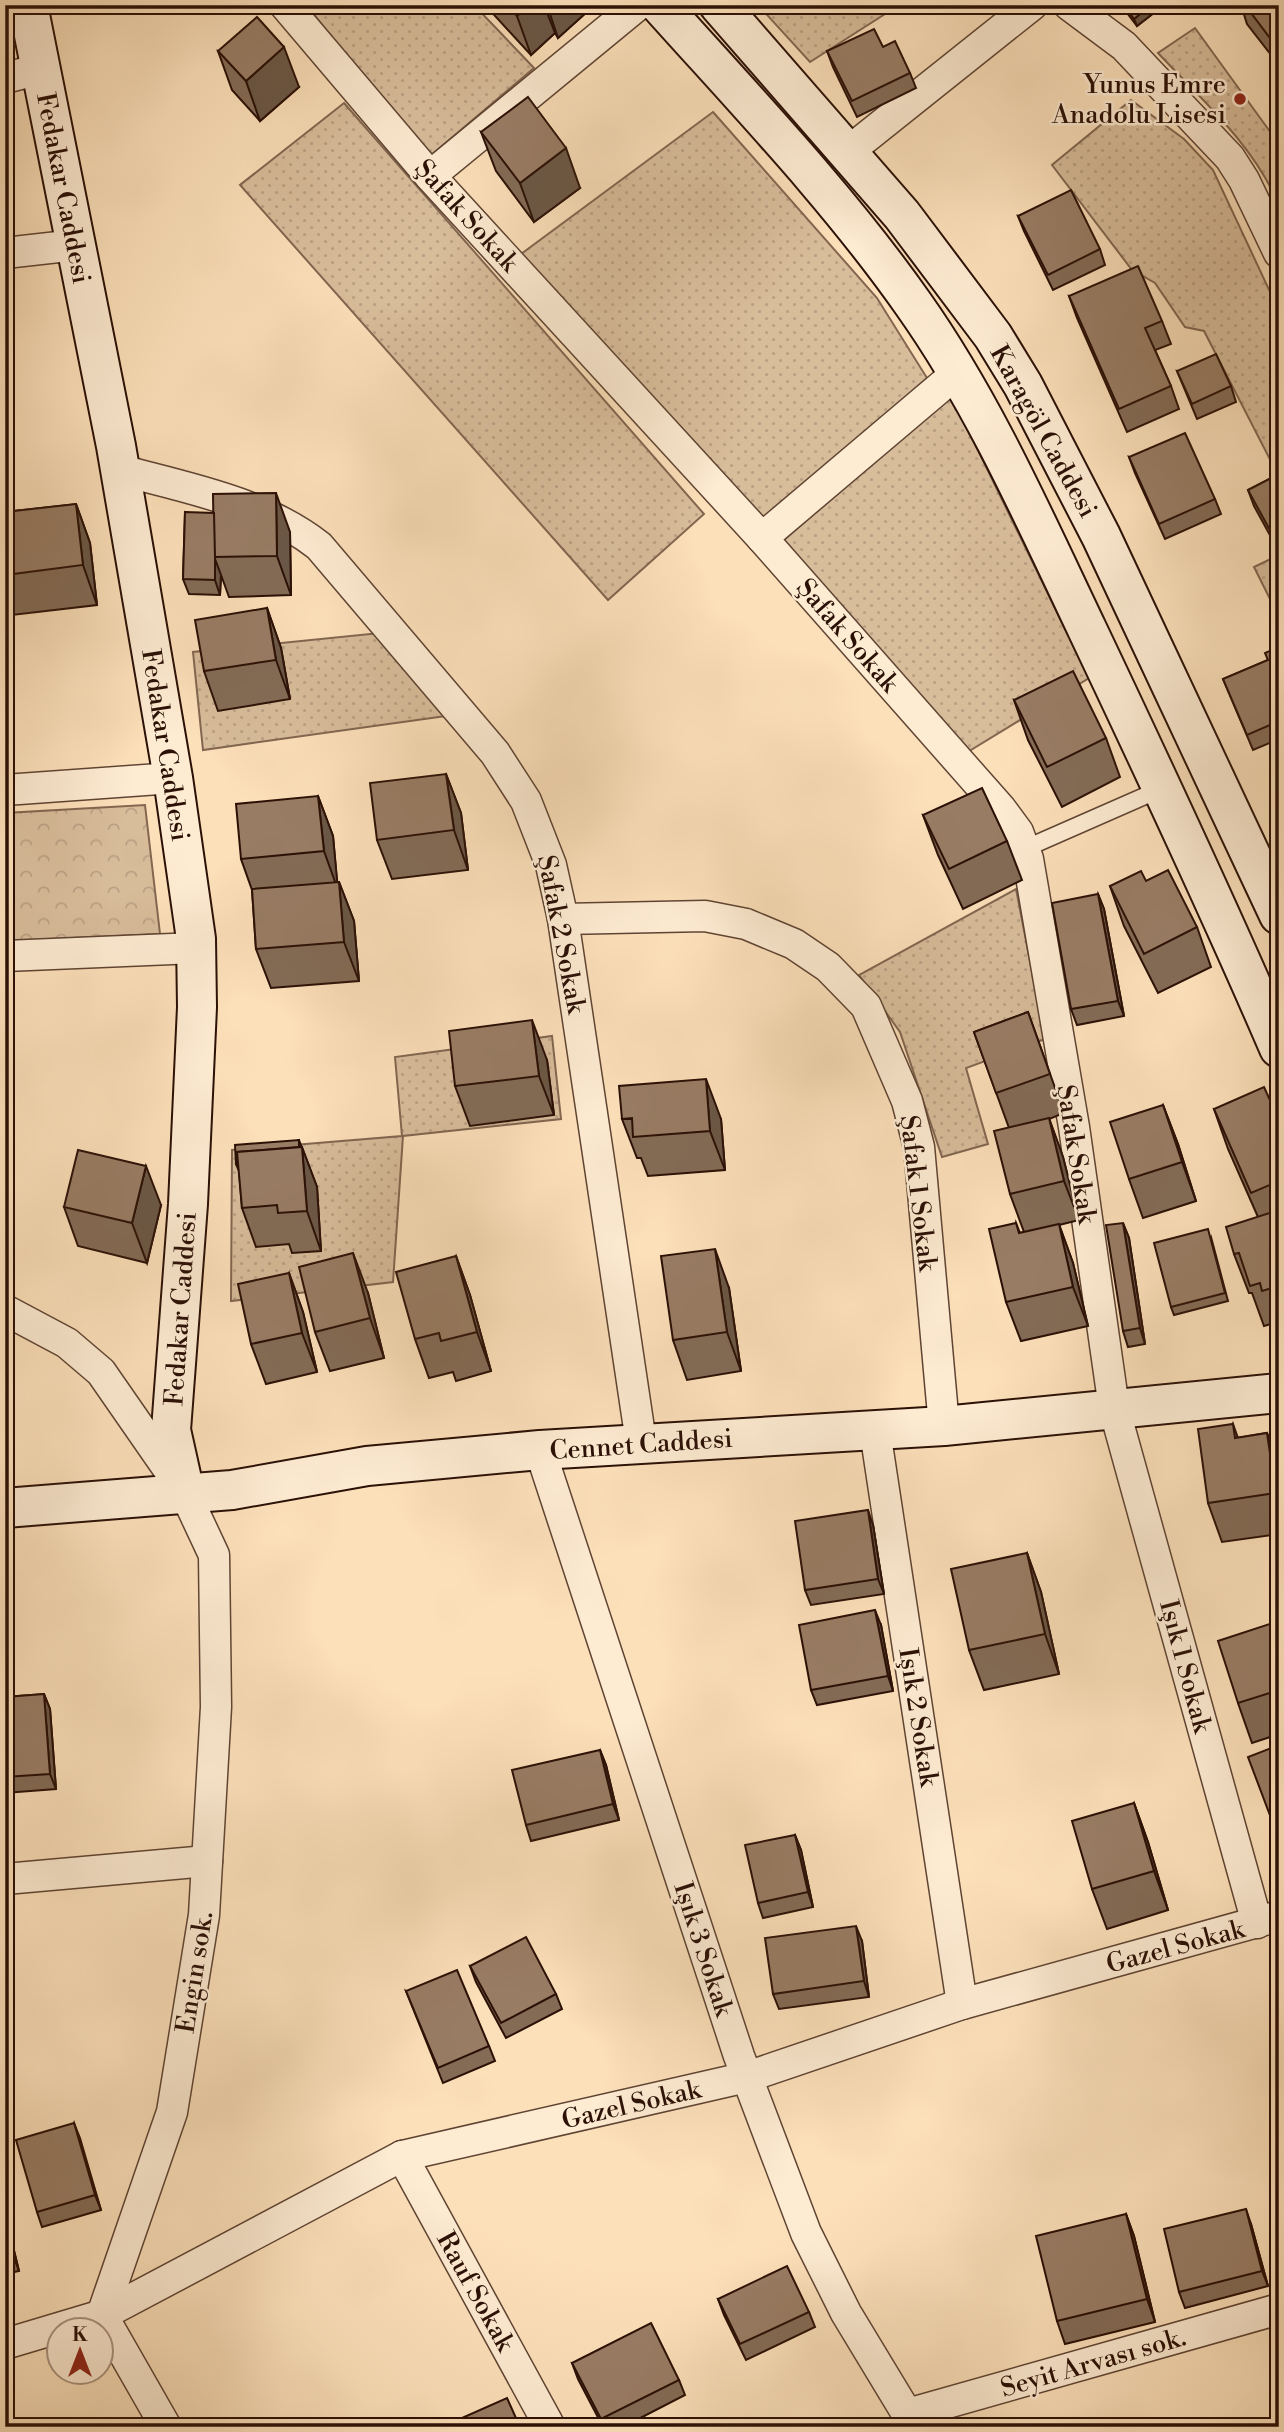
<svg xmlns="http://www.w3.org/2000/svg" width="1284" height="2432" font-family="'Libre Bodoni',serif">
  <defs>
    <pattern id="grass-dots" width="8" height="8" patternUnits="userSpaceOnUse" patternTransform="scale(1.75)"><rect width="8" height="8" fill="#d8bd9b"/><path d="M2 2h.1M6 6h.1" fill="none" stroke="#baa184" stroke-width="1.8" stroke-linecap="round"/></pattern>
    <pattern id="park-crowns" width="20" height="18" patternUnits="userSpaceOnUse" patternTransform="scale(1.75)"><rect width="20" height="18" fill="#d8bd9b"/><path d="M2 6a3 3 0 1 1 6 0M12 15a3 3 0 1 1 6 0" fill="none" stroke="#baa184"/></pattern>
  </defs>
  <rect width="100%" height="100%" fill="#fce0ba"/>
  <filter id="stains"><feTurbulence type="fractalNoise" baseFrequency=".00286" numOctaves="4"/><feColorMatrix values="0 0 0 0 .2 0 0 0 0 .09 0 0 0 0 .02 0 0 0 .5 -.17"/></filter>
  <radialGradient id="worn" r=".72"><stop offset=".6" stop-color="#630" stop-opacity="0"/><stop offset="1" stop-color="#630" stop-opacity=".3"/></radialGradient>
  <g fill="url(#grass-dots)" stroke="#826650" stroke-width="2">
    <path d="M306,5H474L534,68L429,157Z"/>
    <path d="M758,5H899L810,62Z"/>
    <path d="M1195,28L1279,144V205C1253,144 1202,100 1158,53Z"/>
    <path d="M1131,100L1184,139L1213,170L1279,311V477L1204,331L1185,327L1155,283L1132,270L1052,165Z"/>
    <path d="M344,103L704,514L608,600L240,185Z"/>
    <path d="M713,112L877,298L927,378L763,524L517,257Z"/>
    <path d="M951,395L1089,678L966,753L784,540Z"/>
    <path d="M1279,555V617L1254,567Z"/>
    <path d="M380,633L446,716L203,750L193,652Z"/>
    <path d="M1016,889L1045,1039L966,1068L988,1144L942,1157L900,1032L859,975Z"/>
    <path d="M552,1036L561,1119L403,1136L393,1282L231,1301L232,1150L402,1136L395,1057Z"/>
  </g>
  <path fill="url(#park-crowns)" stroke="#826650" stroke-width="2" d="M145,805L160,934L5,941V813Z"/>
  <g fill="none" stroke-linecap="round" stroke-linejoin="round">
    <g stroke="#5f4433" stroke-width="19">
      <path id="lane" d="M1024,849L1163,788"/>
    </g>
    <g stroke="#5f4433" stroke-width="33">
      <g id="street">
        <path d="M285,5L430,176L762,538L1001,809L1018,832L1028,859L1074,1127L1114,1408L1257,1923"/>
        <path d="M1069,5L1124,46L1230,158L1244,180L1279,253"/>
        <path d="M5,78L40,69"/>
        <path d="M849,151L1032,5"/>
        <path d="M430,176L638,5"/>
        <path d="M5,253L76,245"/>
        <path d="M120,470C187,488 263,502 319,546L495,753L526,801L551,865L563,919L641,1442"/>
        <path d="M762,538L957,373"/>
        <path d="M5,790L173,778"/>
        <path d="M563,919L705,916L746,924L794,944L828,967L866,1006L907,1101L919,1147L944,1426"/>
        <path d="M5,956L196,948"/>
        <path d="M5,1310L67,1343L101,1372L185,1493L214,1555L216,1707L204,1915L172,2112L102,2315L166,2427"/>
        <path d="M875,1431L962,2004"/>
        <path d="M540,1450L739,2056L806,2233L846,2313L915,2427"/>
        <path d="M5,1879L207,1861"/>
        <path d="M402,2156L550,2427"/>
        <path d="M5,2344L102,2315L402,2156L747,2077L962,2004L1279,1916"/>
        <path d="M908,2414L1279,2309"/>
      </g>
    </g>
    <g stroke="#2b1006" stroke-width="42">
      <g id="secondary">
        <path d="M28,5L116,446L173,778L196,939L197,1007L188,1204L171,1430L185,1493"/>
        <path d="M660,5C747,102 839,198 914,305C984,404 1035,520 1087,629C1153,768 1218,906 1279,1048"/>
        <path d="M719,5L902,215L993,336L1023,385L1101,536L1279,915"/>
        <path d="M5,1508L232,1490L367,1466L540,1450L944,1426L1279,1393"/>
      </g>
    </g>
    <use href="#lane" stroke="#fdebd2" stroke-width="16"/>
    <use href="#street" stroke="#fdebd2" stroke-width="30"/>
    <use href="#secondary" stroke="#fdebd2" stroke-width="38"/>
  </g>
  <g fill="#836b56" stroke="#2b1006" stroke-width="2">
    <path d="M485,5H586L588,11L558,38L555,33L531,55Z"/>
    <path d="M1121,5H1164L1137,26Z"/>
    <path d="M1241,5H1279V65L1247,24Z"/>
    <path d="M883,47L910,73L916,88L857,117L833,67L827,51Z"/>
    <path d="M218,51L299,87L260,121L232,90Z"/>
    <path d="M481,132L580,188L534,222L496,171Z"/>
    <path d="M1018,216L1100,249L1105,265L1053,290L1024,231Z"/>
    <path d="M1069,296L1162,321L1171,344L1155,350L1171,386L1179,409L1127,432L1077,318Z"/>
    <path d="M1177,371L1231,386L1236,402L1197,419Z"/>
    <path d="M1129,457L1215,499L1221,514L1165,539L1135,473Z"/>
    <path d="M1279,474V547L1277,548L1254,506L1248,490Z"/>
    <path d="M76,504L90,543L97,605L12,615L5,596V512Z"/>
    <path d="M185,512L290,532L291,595L229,597L221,575L220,595L189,594L183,579Z"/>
    <path d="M267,608L281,648L290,699L218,711L204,671Z"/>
    <path d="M1279,647V739L1253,750L1223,679L1268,660Z"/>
    <path d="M1014,700L1106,738L1120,777L1062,807L1028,740Z"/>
    <path d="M446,774L461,813L468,870L392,879L377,840Z"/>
    <path d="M318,796L333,836L337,882H339L354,921L359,981L271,988L256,949L252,890L241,859Z"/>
    <path d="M923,815L1007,841L1022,880L963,909L938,855Z"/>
    <path d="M1146,881L1197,927L1211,967L1158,993L1124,926L1110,886Z"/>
    <path d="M1098,894L1104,909L1124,1016L1077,1025L1071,1009Z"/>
    <path d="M1028,1012L1064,1113L1049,1119L1063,1157L1079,1220L1059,1225L1073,1263L1088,1326L1021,1341L1006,1302L1016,1223L1020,1233L1024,1232L1010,1194L1009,1128L974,1032Z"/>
    <path d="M547,1060L554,1115L470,1126L455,1086Z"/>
    <path d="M1163,1105L1178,1144L1196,1201L1143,1218L1129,1179Z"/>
    <path d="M1214,1109L1279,1120V1330H1277L1274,1323L1264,1326L1252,1293H1249L1234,1254L1258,1217L1228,1149Z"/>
    <path d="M622,1119H721L725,1170L648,1176L641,1158H637Z"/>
    <path d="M299,1140L317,1187L321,1251L292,1253L289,1244L256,1247L242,1208L239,1171L236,1164Z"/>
    <path d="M161,1205L147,1263L78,1246L64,1207Z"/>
    <path d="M1123,1223L1129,1238L1145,1344L1128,1347L1123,1331Z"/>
    <path d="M1211,1237L1228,1301L1174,1315L1171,1307Z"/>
    <path d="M456,1256L470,1295L491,1371L456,1381L453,1372L429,1378L415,1339Z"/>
    <path d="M289,1273L303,1312L317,1372L266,1384L251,1344Z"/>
    <path d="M729,1288L741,1371L687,1380L673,1340Z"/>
    <path d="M368,1293L384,1358L330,1371L315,1332Z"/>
    <path d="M1233,1424L1238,1438L1267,1433L1279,1465V1534L1222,1542L1208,1503Z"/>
    <path d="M873,1525L884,1594L811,1605L805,1590Z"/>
    <path d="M1027,1553L1041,1592L1059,1674L984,1690L969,1650Z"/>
    <path d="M1279,1621V1734L1252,1743L1238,1703Z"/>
    <path d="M881,1625L893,1691L817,1705L811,1690Z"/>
    <path d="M44,1694L50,1709L56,1789L5,1793V1697Z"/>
    <path d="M600,1750L606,1765L619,1820L531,1841L526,1825Z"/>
    <path d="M1134,1803L1148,1842L1168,1910L1107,1929L1092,1889Z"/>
    <path d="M795,1835L801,1850L813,1907L763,1918L758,1903Z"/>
    <path d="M862,1941L869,1997L779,2009L773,1994Z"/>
    <path d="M470,1966L556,1994L562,2009L506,2038L476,1982Z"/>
    <path d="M406,1991L489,2046L495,2061L443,2083Z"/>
    <path d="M74,2123L101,2210L42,2227L37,2212Z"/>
    <path d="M5,2214L19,2271L5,2274Z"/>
    <path d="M1126,2214L1134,2236L1155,2322L1065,2344L1057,2321Z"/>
    <path d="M1251,2224L1268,2286L1185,2308L1179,2292Z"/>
    <path d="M718,2299L809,2312L815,2327L746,2360L724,2315Z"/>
    <path d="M572,2363L679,2380L685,2395L623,2427H603L578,2379Z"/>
  </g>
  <g fill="#6a5746" stroke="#2b1006" stroke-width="2">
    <path d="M528,5H544L555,33L531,55L517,16Z"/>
    <path d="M547,5H586L588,11L558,38Z"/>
    <path d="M1151,5H1164L1137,26L1134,19Z"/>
    <path d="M284,47L299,87L260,121L246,81Z"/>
    <path d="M566,148L580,188L534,222L520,183Z"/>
    <path d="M276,493L290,532L291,595L277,556Z"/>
    <path d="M76,504L90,543L97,605L83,565Z"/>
    <path d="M215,559L221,575L220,595L215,580Z"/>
    <path d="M267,608L281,648L290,699L276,660Z"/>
    <path d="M446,774L461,813L468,870L454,830Z"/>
    <path d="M318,796L333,836L338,890L324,851Z"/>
    <path d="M339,882L354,921L359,981L344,942Z"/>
    <path d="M1098,894L1104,909L1124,1016L1118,1001Z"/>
    <path d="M532,1020L547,1060L554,1115L539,1076Z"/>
    <path d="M706,1079L721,1119L725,1170L710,1131Z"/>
    <path d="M1163,1105L1178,1144L1196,1201L1182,1162Z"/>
    <path d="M5,1114L8,1122L5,1135Z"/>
    <path d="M1049,1118L1063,1157L1079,1220L1064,1181Z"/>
    <path d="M302,1147L317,1187L321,1251L307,1211Z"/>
    <path d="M146,1166L161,1205L147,1263L132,1223Z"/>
    <path d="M1123,1223L1129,1238L1145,1344L1140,1328Z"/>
    <path d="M1059,1224L1073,1263L1088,1326L1073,1287Z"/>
    <path d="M715,1249L729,1288L741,1371L727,1332Z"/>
    <path d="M353,1253L368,1293L384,1358L370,1318Z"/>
    <path d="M456,1256L470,1295L491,1371L477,1332Z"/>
    <path d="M289,1273L303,1312L317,1372L302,1333Z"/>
    <path d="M1267,1433L1279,1465V1502L1276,1493Z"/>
    <path d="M868,1510L873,1525L884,1594L878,1579Z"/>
    <path d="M1027,1553L1041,1592L1059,1674L1045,1634Z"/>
    <path d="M875,1610L881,1625L893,1691L888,1676Z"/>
    <path d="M44,1694L50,1709L56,1789L50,1774Z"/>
    <path d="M600,1750L606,1765L619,1820L613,1804Z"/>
    <path d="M1134,1803L1148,1842L1168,1910L1154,1871Z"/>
    <path d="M795,1835L801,1850L813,1907L808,1892Z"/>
    <path d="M856,1926L862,1941L869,1997L864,1981Z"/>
    <path d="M74,2123L80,2138L101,2210L95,2195Z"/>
    <path d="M1246,2209L1251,2224L1268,2286L1262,2271Z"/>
    <path d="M5,2214L19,2271L13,2255L5,2223Z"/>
    <path d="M1126,2214L1134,2236L1155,2322L1147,2299Z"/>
  </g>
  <g fill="#987c64" stroke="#2b1006" stroke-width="2">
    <path d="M507,5H528L517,16Z"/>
    <path d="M1124,5H1151L1134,19Z"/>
    <path d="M1245,5H1279V50Z"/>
    <path d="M257,17L284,47L246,81L218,51Z"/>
    <path d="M874,29L883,47L895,41L910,73L852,101L827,51Z"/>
    <path d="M528,97L566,148L520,183L481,132Z"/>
    <path d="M1071,190L1100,249L1048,275L1018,216Z"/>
    <path d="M1138,266L1162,321L1145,328L1171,386L1119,409L1069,296Z"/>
    <path d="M1216,354L1231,386L1192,404L1177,371Z"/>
    <path d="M1185,433L1215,499L1159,524L1129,457Z"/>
    <path d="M1279,474V528L1271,532L1248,490Z"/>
    <path d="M276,493L277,556L214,557L213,494Z"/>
    <path d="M76,504L83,565L5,575V512Z"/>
    <path d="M185,512L214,513L215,557V580L183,579Z"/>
    <path d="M267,608L276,660L204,671L195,620Z"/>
    <path d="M1279,647V721L1247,735L1223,679L1268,660L1265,653Z"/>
    <path d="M1073,671L1106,738L1047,767L1014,700Z"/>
    <path d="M446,774L454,830L377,840L370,783Z"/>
    <path d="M982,788L1007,841L949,869L923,815Z"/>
    <path d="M318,796L324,851L241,859L236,804Z"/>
    <path d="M1168,870L1197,927L1144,954L1110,886L1141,871L1146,881Z"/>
    <path d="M339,882L344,942L256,949L252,889Z"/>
    <path d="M1098,894L1118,1001L1071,1009L1052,903Z"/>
    <path d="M1028,1012L1050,1074L996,1093L974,1032Z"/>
    <path d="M532,1020L539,1076L455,1086L449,1031Z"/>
    <path d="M706,1079L710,1131L633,1137L632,1118L622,1119L619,1086Z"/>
    <path d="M1264,1087L1279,1120V1181L1251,1193L1214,1109Z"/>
    <path d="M1163,1105L1182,1162L1129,1179L1110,1122Z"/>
    <path d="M1049,1118L1064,1181L1010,1194L994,1131Z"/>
    <path d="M299,1140V1147L237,1152L238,1163L236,1164L235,1145Z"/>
    <path d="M302,1147L307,1211L278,1213L277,1205L242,1208L237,1152Z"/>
    <path d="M78,1150L146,1166L132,1223L64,1207Z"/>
    <path d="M1279,1210V1286L1262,1291L1260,1283L1250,1286L1239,1253L1234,1254L1226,1227Z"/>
    <path d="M1016,1223L1019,1233L1059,1224L1073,1287L1006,1302L989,1229Z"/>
    <path d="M1123,1223L1140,1328L1123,1331L1106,1225Z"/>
    <path d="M1208,1229L1225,1293L1171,1307L1154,1243Z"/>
    <path d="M715,1249L727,1332L673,1340L661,1256Z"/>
    <path d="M353,1253L370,1318L315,1332L299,1267Z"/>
    <path d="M456,1256L477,1332L441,1341L439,1333L415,1339L396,1272Z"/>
    <path d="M289,1273L302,1333L251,1344L238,1284Z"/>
    <path d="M1233,1424L1235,1438L1267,1433L1276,1493L1208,1503L1198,1429Z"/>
    <path d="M868,1510L878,1579L805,1590L795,1521Z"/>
    <path d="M1027,1553L1045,1634L969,1650L951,1569Z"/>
    <path d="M875,1610L888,1676L811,1690L799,1625Z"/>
    <path d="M1279,1621V1690L1238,1703L1218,1641Z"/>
    <path d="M44,1694L50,1774L5,1777V1697Z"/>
    <path d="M1279,1745V1833L1277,1834L1248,1757Z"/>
    <path d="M600,1750L613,1804L526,1825L512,1770Z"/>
    <path d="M1134,1803L1154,1871L1092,1889L1072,1821Z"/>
    <path d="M795,1835L808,1892L758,1903L745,1845Z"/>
    <path d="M856,1926L864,1981L773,1994L765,1938Z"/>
    <path d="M526,1937L556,1994L501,2023L470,1966Z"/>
    <path d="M457,1970L489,2046L438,2068L406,1991Z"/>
    <path d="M74,2123L95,2195L37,2212L16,2140Z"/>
    <path d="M1279,2195V2216L1274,2196Z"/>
    <path d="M1246,2209L1262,2271L1179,2292L1164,2229Z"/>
    <path d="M1126,2214L1147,2299L1057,2321L1036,2236Z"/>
    <path d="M5,2223L13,2255L5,2257Z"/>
    <path d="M787,2266L809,2312L740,2344L718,2299Z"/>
    <path d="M651,2323L679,2380L601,2419L572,2363Z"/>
    <path d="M507,2398L520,2427H457L455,2421Z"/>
  </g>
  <circle fill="#8f2418" stroke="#fdebd2" stroke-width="2.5" cx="1240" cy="99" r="7"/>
  <g text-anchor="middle" stroke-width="5" stroke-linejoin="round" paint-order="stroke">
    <g font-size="26" fill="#2b1006" stroke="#fdebd2" text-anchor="end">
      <text x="1226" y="93">Yunus Emre<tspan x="1226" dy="30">Anadolu Lisesi</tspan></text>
    </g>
    <g font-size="26" fill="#2b1006" stroke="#fdebd2">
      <text transform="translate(64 188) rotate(79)" y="9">Fedakar Caddesi</text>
      <text transform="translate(467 215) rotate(48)" y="9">Şafak Sokak</text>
      <text transform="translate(1044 431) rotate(61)" y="9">Karagöl Caddesi</text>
      <text transform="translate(848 635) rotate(49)" y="9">Şafak Sokak</text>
      <text transform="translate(166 745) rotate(81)" y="9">Fedakar Caddesi</text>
      <text transform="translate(562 934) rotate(79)" y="9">Şafak 2 Sokak</text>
      <text transform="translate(1077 1154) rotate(81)" y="9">Şafak Sokak</text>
      <text transform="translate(919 1193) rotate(83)" y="9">Şafak 1 Sokak</text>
      <text transform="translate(180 1309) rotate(-86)" y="9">Fedakar Caddesi</text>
      <text transform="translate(641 1444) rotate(-4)" y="9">Cennet Caddesi</text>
      <text transform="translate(1186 1666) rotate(75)" y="9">Işık 1 Sokak</text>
      <text transform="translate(919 1717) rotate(81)" y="9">Işık 2 Sokak</text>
      <text transform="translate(1175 1946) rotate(-15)" y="9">Gazel Sokak</text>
      <text transform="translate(704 1949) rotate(72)" y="9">Işık 3 Sokak</text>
      <text transform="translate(194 1972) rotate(-81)" y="9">Engin sok.</text>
      <text transform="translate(631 2104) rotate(-13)" y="9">Gazel Sokak</text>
      <text transform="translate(476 2291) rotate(61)" y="9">Rauf Sokak</text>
      <text transform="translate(1093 2362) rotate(-16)" y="9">Seyit Arvası sok.</text>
    </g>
  </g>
  <rect width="1284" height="2432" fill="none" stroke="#fce0ba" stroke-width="28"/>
  <rect x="7" y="7" width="1270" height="2418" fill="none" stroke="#2b1006" stroke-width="3.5"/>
  <rect x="14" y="14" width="1256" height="2404" fill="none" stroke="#2b1006" stroke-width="2"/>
  <g transform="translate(80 2351)"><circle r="33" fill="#fdebd2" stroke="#a99380" stroke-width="2"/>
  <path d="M0-5L12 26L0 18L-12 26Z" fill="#8f2418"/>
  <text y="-10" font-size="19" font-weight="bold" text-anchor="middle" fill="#2b1006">K</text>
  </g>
  <rect width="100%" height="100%" filter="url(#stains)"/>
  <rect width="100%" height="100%" fill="url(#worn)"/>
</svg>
